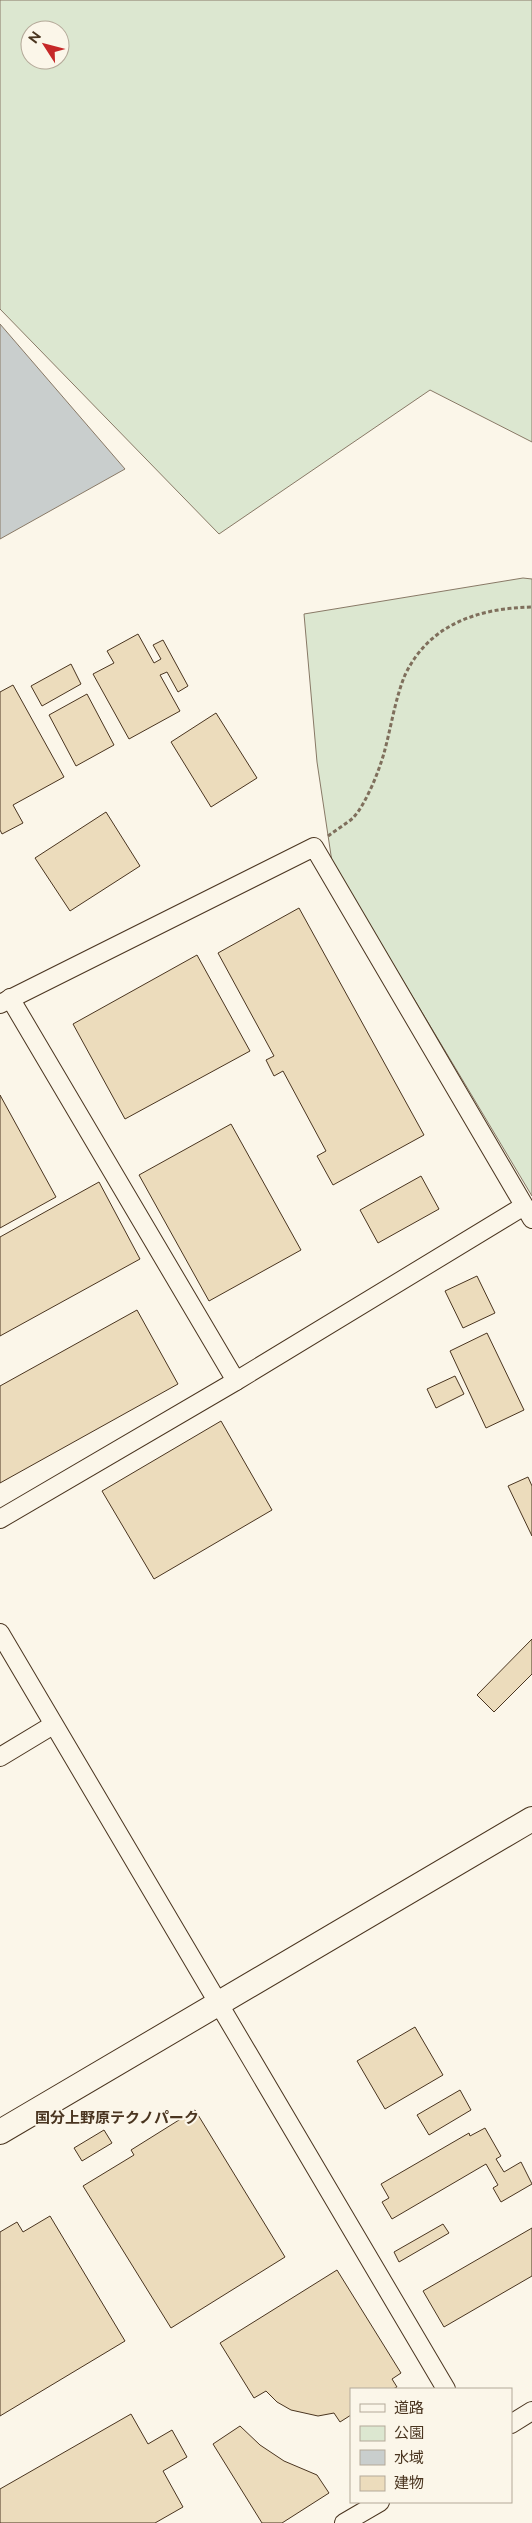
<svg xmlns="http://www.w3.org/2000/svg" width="532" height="2523" font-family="Raleway,'Noto Sans JP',sans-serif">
  <rect width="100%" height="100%" fill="#fbf6e9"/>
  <g fill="#dce7d0" stroke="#887966" fill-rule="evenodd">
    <path d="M0,0H532V442L430,390L219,534L0,309ZM30,30H60V60H30Z"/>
    <path d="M523,578L532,579V1196L332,862L317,762L304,614Z"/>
  </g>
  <path fill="#c9cecd" stroke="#887966" d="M0,324L125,469L0,539Z"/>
  <g fill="#ecdcbc" stroke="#4a3520">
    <path d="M138,634L154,663L161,659L153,645L163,640L188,686L178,692L167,672L160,675L180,711L129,739L93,674L114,663L107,651Z"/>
    <path d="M71,664L81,684L42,706L31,686Z"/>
    <path d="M13,685L64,777L13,805L23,823L2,834L0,830V692Z"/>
    <path d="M87,694L114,745L76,766L49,715Z"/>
    <path d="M216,713L257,778L211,807L171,742Z"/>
    <path d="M106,812L140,866L70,911L35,858Z"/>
    <path d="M299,908L424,1135L333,1185L317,1156L326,1151L283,1071L274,1076L266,1060L274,1056L218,953Z"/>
    <path d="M197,955L250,1051L125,1119L73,1024Z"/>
    <path d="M0,1095L56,1197L0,1228Z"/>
    <path d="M231,1124L301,1250L209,1301L139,1175Z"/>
    <path d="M421,1176L439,1209L378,1243L360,1210Z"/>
    <path d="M99,1182L140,1259L0,1336V1237Z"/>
    <path d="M477,1276L495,1313L463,1328L445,1291Z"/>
    <path d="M137,1310L178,1384L0,1483V1386Z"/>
    <path d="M487,1333L524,1410L486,1428L450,1351Z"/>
    <path d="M455,1376L464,1394L436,1408L427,1389Z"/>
    <path d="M221,1421L272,1510L154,1579L102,1491Z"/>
    <path d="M528,1477L532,1486V1536L508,1486Z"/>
    <path d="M532,1639V1674L494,1712L477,1695Z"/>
    <path d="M415,2027L443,2075L385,2109L357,2061Z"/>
    <path d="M460,2090L471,2110L429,2135L417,2115Z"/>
    <path d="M195,2110L285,2257L171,2328L83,2186L134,2155L131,2150Z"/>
    <path d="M485,2128L501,2156L496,2159L504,2172L521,2162L532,2184L501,2202L493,2188L498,2185L486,2164L392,2219L382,2202L389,2198L381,2184L469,2133L470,2136Z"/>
    <path d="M104,2130L112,2143L82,2161L74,2148Z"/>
    <path d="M50,2216L125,2341L0,2416V2232L17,2222L23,2232Z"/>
    <path d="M443,2224L449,2233L399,2262L394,2252Z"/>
    <path d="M532,2228V2276L444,2327L423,2291Z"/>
    <path d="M337,2270L401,2373L392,2379L397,2387L393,2389H351V2415L340,2422L334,2413L318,2416L291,2410L277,2402L266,2391L254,2398L220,2343Z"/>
    <path d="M131,2414L148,2444L172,2430L187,2457L163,2471L183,2507L155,2523H0V2489Z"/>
    <path d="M240,2426L260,2445L284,2461L317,2475L329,2493L282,2523H262L213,2444Z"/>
  </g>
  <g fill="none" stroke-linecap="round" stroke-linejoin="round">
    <g stroke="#4a3520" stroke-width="20">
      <g id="street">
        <path d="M10,998L236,1381"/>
        <path d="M0,1004L314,847L532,1219"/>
        <path d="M0,1519L236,1381L524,1206"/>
        <path d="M0,1633L446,2389"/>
        <path d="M0,1757L53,1725"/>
        <path d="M511,2424L532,2411"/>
        <path d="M344,2523L380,2502"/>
      </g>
    </g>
    <g stroke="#4a3520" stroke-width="26">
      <path id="secondary" d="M0,2132L532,1819"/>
    </g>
    <path stroke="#7f6f5c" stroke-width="3" stroke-dasharray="4 2.5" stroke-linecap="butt" d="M328,836C336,830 346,824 353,818C366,804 379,771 384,753C391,728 395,699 405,675C429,624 479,608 532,607"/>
    <use href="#street" stroke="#fbf6e9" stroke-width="18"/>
    <use href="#secondary" stroke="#fbf6e9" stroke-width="24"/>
  </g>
  <g text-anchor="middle" stroke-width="4" stroke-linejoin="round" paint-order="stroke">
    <g font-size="15" font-weight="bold" fill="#4a3520" stroke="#fbf6e9">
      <text x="117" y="2123">国分上野原テクノパーク</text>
    </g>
  </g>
  <rect x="350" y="2388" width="162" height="115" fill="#fbf6e9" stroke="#b4a999"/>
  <rect x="360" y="2404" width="25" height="8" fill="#fbf6e9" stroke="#b4a999"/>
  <text x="394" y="2413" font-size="15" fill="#4a3520">道路</text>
  <rect x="360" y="2426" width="25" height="15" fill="#dce7d0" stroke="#b4a999"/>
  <text x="394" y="2438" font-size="15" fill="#4a3520">公園</text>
  <rect x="360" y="2450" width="25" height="15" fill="#c9cecd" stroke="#b4a999"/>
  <text x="394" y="2463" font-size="15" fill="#4a3520">水域</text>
  <rect x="360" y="2476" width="25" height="15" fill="#ecdcbc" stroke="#b4a999"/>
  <text x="394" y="2488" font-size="15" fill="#4a3520">建物</text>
  <g transform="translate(45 45) rotate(306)"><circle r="24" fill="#fbf6e9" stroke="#b4a999"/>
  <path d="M0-4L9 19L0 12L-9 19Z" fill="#c62828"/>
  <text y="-8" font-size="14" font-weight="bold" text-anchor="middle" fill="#4a3520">N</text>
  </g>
</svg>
